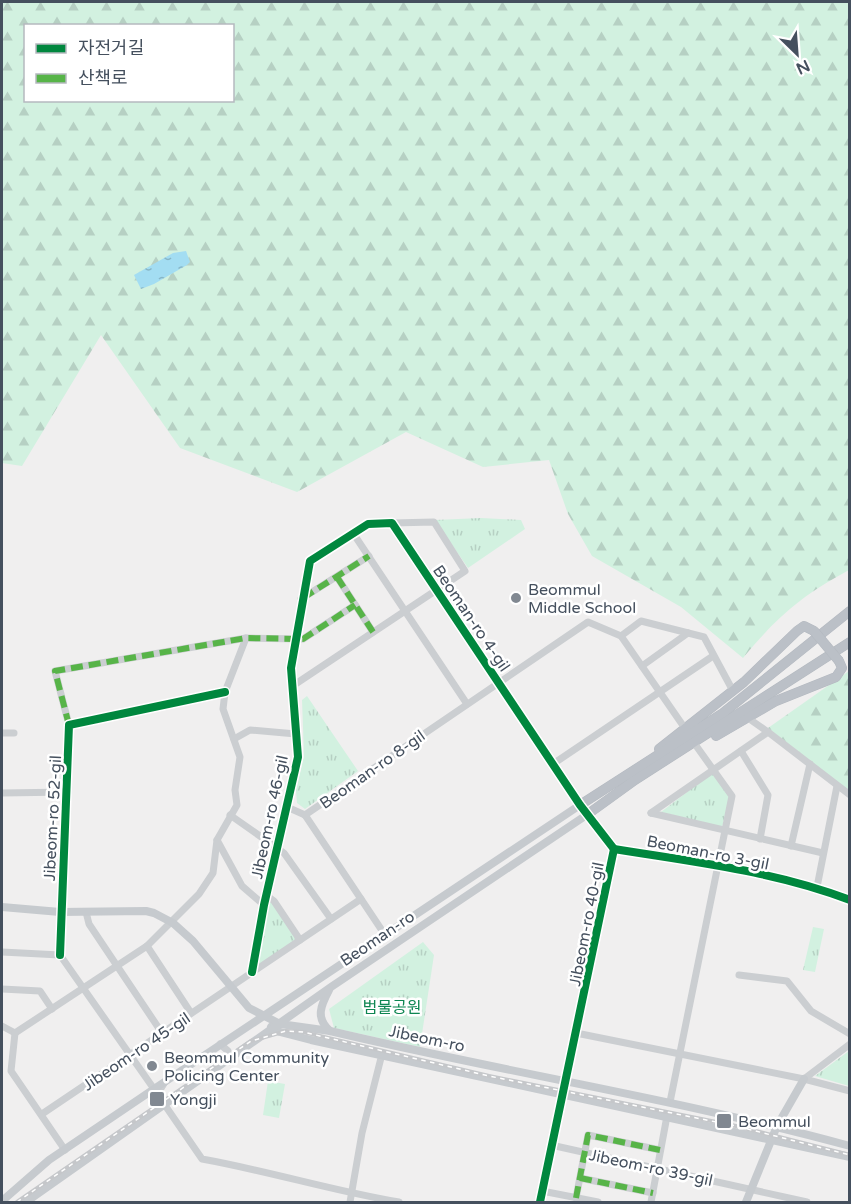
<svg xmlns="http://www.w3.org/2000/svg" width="851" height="1204" font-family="'Varela Round','Noto Sans KR',sans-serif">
  <defs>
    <pattern id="forest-firs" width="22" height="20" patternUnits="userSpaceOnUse" patternTransform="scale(1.5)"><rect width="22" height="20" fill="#d2f1e0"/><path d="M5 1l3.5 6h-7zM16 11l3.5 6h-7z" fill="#b6d0c3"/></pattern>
    <pattern id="park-tufts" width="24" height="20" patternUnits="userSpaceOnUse" patternTransform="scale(1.5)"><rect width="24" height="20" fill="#d2f1e0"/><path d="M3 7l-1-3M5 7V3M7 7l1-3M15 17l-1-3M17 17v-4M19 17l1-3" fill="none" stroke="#b6d0c3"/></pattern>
    <pattern id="water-ripples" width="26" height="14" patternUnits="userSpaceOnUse" patternTransform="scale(1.5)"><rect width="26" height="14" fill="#a3ddf2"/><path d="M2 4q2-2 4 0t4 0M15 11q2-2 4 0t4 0" fill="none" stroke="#87b6c7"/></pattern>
  </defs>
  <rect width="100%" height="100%" fill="#f0efef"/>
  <g fill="url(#forest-firs)" fill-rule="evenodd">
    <path d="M2,2H849V570C801,596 778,616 743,658L681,607L592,556L568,514L549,460L483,467L406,432L297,492L180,448L101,335L22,466L2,463ZM26,26H232V100H26Z"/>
    <path d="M849,671V791L768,728Z"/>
  </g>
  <g fill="url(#park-tufts)">
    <path d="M481,518L521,520L525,529L468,568L435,520Z"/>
    <path d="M307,696L358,771L305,809L297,803L296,791L304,756L302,700Z"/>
    <path d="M712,773L730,797L722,827L661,812Z"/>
    <path d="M272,901L298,939L254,969L268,902Z"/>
    <path d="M813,927L824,929L815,972L803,970Z"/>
    <path d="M423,942L434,955L420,1047L334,1028L329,1009Z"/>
    <path d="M849,1051V1086L815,1076Z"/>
    <path d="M268,1081L285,1084L279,1118L263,1115Z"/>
  </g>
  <path fill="url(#water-ripples)" d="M186,251L190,262L187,265L154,284L141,289L134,275L173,253Z"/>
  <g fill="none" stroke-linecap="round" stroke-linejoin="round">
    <g stroke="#b4b9c0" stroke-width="10">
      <g id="highway">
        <path d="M716,736L776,701L836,677L842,668L839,661"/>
        <path d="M659,749L744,682L797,631L804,626L814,631"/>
        <path d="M580,805L723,713L850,611"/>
        <path d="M588,814L635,780L850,642"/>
      </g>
    </g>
    <g stroke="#cbced1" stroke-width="7">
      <path d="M353,533L467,704"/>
      <path d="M337,577L373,632"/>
      <path d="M301,599L369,556"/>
      <path d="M621,636L641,621L704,637L733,691"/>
      <path d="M642,666L688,633"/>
      <path d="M291,687L465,571L434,522L392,523"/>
      <path d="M69,725L225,692"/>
      <path d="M768,732L850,795"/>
      <path d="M2,733H14"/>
      <path d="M234,739L250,730L296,734"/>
      <path d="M741,751L768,795L760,839"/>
      <path d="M553,764L713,656"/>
      <path d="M2,793L68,792"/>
      <path d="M287,807L305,815"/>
      <path d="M651,813L823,853"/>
      <path d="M651,813L768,732L748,718"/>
      <path d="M230,815L284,853L331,919"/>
      <path d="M305,815L588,622L621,636L684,727"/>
      <path d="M305,815L385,935"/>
      <path d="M217,840L242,886L264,905"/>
      <path d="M791,846L810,764"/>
      <path d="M817,887L837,786"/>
      <path d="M266,895L274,901L300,940"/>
      <path d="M86,912L89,924L162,1033"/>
      <path d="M147,946L191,1013"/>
      <path d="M2,952L60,955L154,1089"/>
      <path d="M60,955L69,725L55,671L246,638L303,639L355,605"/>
      <path d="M252,972L264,905L298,757L291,668L310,561L368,524L392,523L580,805L614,849C693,862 775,871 850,900"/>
      <path d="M739,975L787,981L811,1011L850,1034"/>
      <path d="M2,989L40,991L52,1009"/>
      <path d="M2,1026L15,1033"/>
      <path d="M15,1033L147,946L199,894L213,873L217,840L237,805L235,790L240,757L223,709L225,692L246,638"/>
      <path d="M15,1033L11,1071L65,1150"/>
      <path d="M576,1033L804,1079L850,1091"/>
      <path d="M220,1044L228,1051L229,1062"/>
      <path d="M804,1079L850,1044"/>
      <path d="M165,1082L160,1090V1098L202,1159C269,1171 333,1191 399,1202"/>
      <path d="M670,1102L732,796L697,747"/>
      <path d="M42,1114L361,899"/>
      <path d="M551,1145L807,1202"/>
      <path d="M580,1178L653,1193"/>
      <path d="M542,1191L598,1202"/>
      <path d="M576,1198L588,1135L660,1150"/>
      <path d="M350,1202L362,1133L382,1054"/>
      <path d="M540,1202L614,849"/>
      <path d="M651,1202L667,1116"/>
    </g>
    <g stroke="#c6cace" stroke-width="8">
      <path d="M2,907L60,912L146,911L154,913L173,923L193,941L249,1008L280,1024L330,1031C503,1072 678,1099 850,1146"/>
      <path d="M329,990C321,1005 315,1018 330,1031"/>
      <path d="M271,1027L280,1032L311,1040L850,1157"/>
      <path d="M2,1201L49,1160L154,1089L580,805"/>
      <path d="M26,1202L331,987L588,814"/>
      <path d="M746,1202L777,1126L804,1079"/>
    </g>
    <use href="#highway" stroke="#bbc0c7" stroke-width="9"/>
    <g stroke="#c5c7ca" stroke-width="4">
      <path id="rail" d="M17,1202L251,1041L286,1031L303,1032L489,1076L736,1126L850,1155"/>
    </g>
    <use href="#rail" stroke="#fff" stroke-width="1.5" stroke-dasharray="4.5" stroke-linecap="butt"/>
    <g stroke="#b4b9c0" stroke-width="10" stroke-linecap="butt">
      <path id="highway-bridge" d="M814,631L839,661"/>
    </g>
    <use href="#highway-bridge" stroke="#bbc0c7" stroke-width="9"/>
    <g stroke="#57b448" stroke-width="6" stroke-dasharray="12 6" stroke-linecap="butt">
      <path d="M337,577L373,632"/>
      <path d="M303,598L369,556"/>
      <path d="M69,725L55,671L246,638L303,639L355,605"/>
      <path d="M580,1178L653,1193"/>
      <path d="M576,1198L588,1135L660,1150"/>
    </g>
    <g stroke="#fff" stroke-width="11">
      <g id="cycleway">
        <path d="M60,955L69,725L225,692"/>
        <path d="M252,972L264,905L298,757L291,668L310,561L368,524L392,523L580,805L614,849C693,862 775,871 850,900"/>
        <path d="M540,1202L614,849"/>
      </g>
    </g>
    <use href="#cycleway" stroke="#00873e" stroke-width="8"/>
  </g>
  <g fill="#818891" stroke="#fff" stroke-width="2">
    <circle cx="516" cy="598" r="6"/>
    <circle cx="152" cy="1066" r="6"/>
    <rect x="149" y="1091" width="16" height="16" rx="3"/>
    <rect x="716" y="1113" width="16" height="16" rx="3"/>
  </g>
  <g text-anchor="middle" stroke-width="5" stroke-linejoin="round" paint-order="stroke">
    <g font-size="16" fill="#45505e" stroke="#fff" text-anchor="start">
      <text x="528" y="595">Beommul<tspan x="528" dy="18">Middle School</tspan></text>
      <text x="164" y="1063">Beommul Community<tspan x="164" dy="18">Policing Center</tspan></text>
      <text x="170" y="1105">Yongji</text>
      <text x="738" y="1127">Beommul</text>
    </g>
    <g font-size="16" fill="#45505e" stroke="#fff">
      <text transform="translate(472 618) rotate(56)" y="6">Beoman-ro 4-gil</text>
      <text transform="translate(372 769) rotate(-35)" y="6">Beoman-ro 8-gil</text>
      <text transform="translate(269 817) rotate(-78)" y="6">Jibeom-ro 46-gil</text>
      <text transform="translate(52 818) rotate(-87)" y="6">Jibeom-ro 52-gil</text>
      <text transform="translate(708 852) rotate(11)" y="6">Beoman-ro 3-gil</text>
      <text transform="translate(586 924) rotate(-79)" y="6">Jibeom-ro 40-gil</text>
      <text transform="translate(377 938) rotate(-34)" y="6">Beoman-ro</text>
      <text transform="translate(427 1038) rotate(12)" y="6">Jibeom-ro</text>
      <text transform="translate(136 1051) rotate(-34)" y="6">Jibeom-ro 45-gil</text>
      <text transform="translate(651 1167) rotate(12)" y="6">Jibeom-ro 39-gil</text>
    </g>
    <g font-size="16" fill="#0e8652" stroke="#fff">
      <text x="392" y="1013">범물공원</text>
    </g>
  </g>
  <rect width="851" height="1204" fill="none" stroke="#45505e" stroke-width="6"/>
  <rect x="24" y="24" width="210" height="78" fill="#ffffff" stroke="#b5b9bf" stroke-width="1.5"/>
  <rect x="36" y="44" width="30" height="9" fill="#00873e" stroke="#b5b9bf" stroke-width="1.5"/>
  <text x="78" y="54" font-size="18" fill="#45505e">자전거길</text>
  <rect x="36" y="74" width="30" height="9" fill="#57b448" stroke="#b5b9bf" stroke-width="1.5"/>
  <text x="78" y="84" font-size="18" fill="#45505e">산책로</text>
  <g transform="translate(797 54) rotate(155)" stroke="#ffffff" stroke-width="4.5" paint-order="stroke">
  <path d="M0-4.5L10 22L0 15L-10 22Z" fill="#45505e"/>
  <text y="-9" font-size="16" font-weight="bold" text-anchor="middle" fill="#45505e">N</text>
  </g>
</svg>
